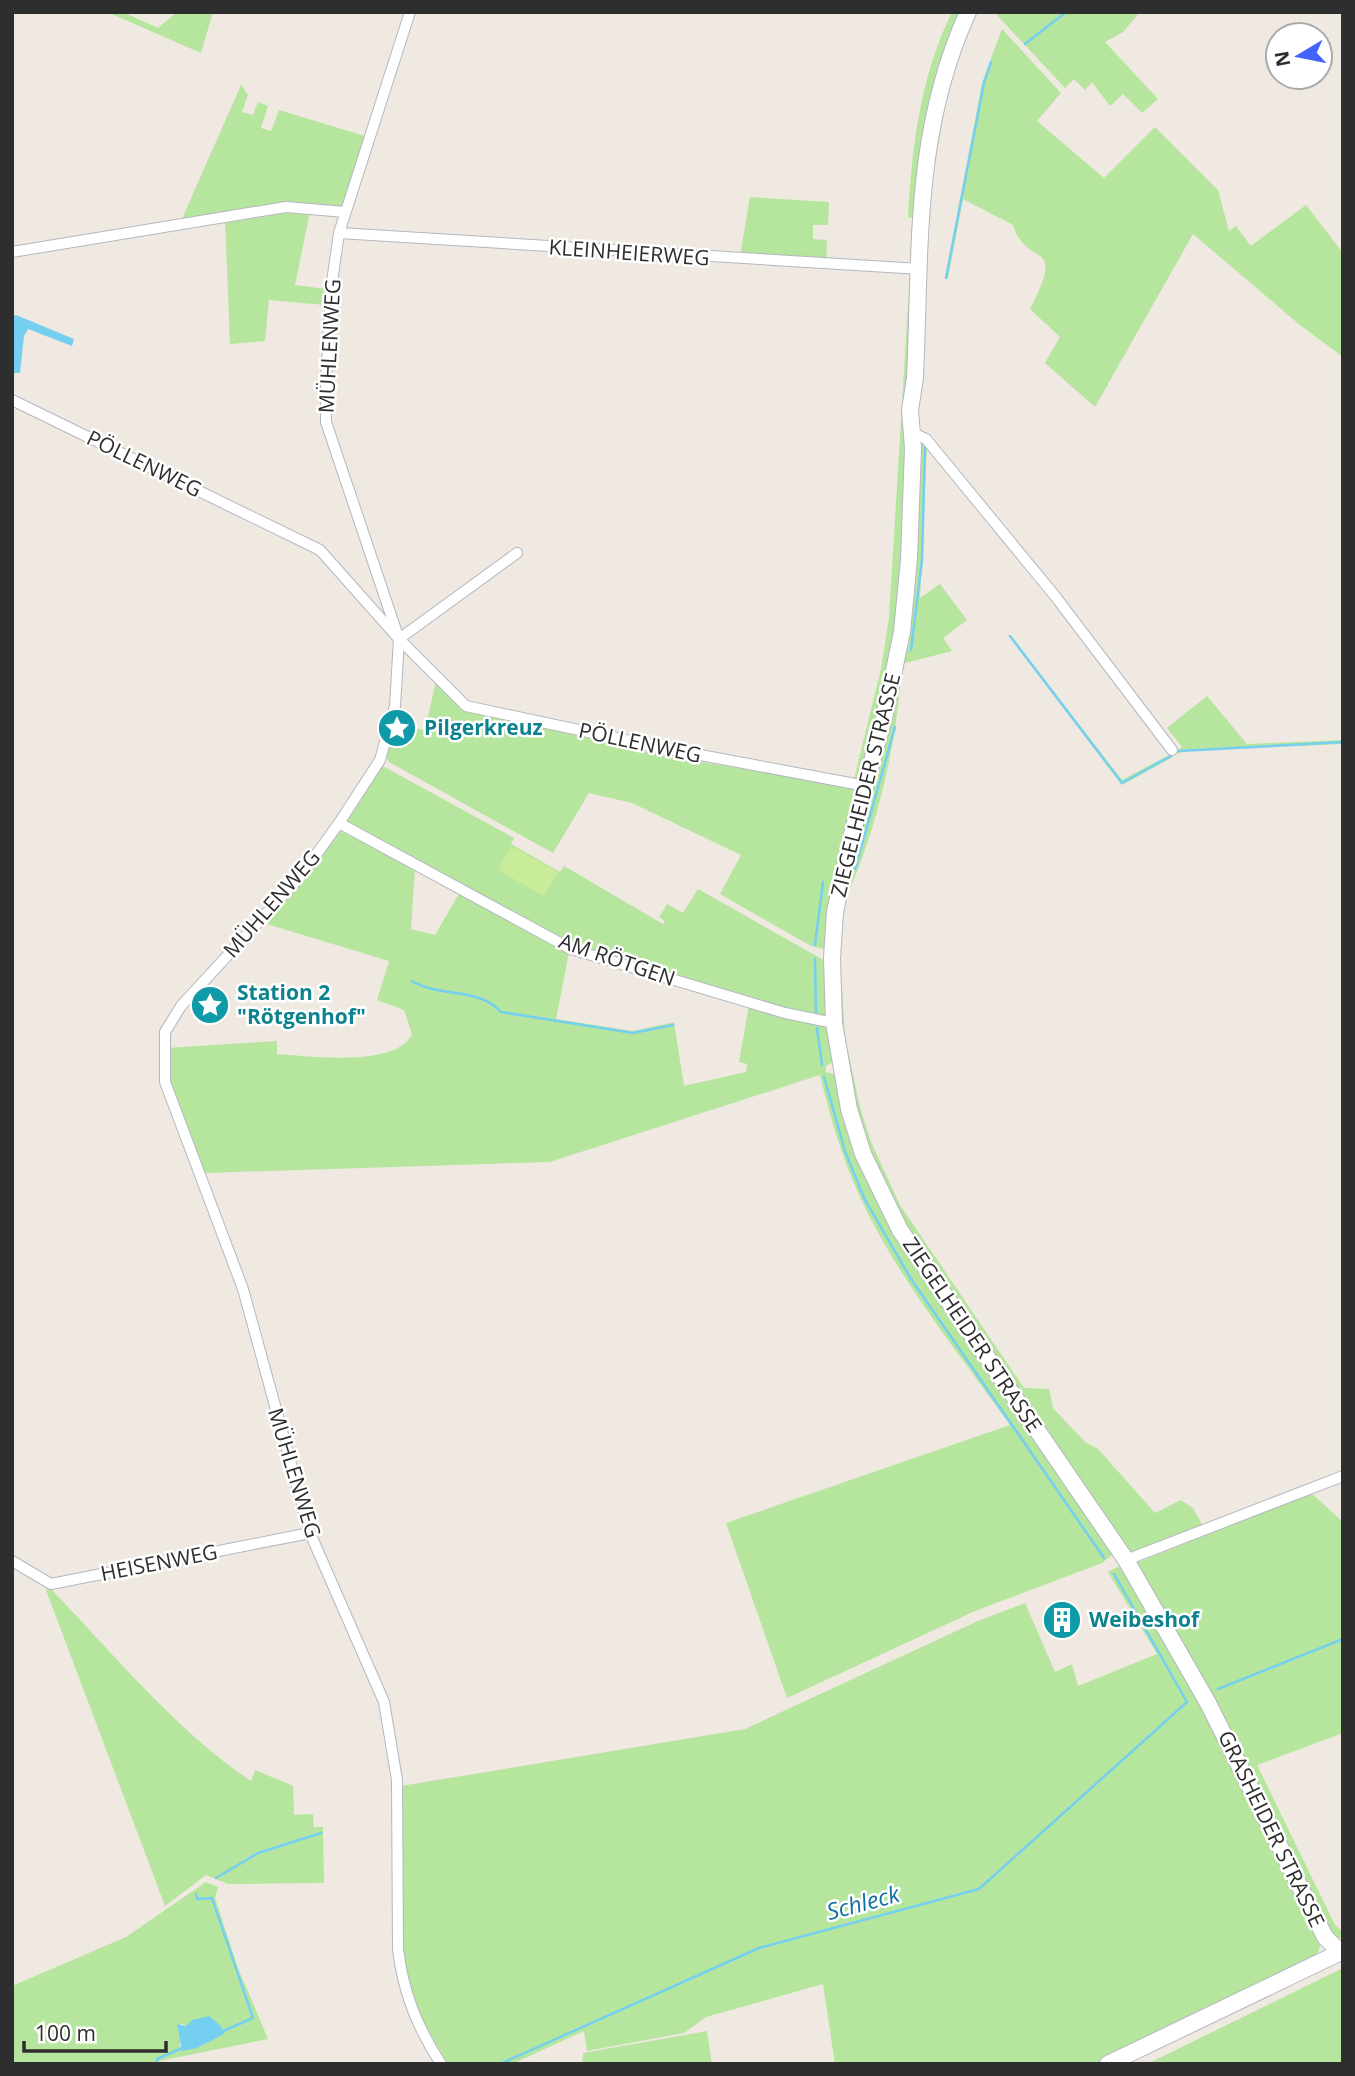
<svg xmlns="http://www.w3.org/2000/svg" width="1355" height="2076" font-family="'Open Sans',sans-serif">
  <rect width="100%" height="100%" fill="#efe9e1"/>
  <g fill="#b6e59e" fill-rule="evenodd">
    <path d="M107,12H123L158,28L177,12H213L201,53Z"/>
    <path d="M952,12H963L916,262L910,267L912,218L908,217C912,147 920,77 952,12Z"/>
    <path d="M994,12H1140L1123,32L1105,42L1158,99L1142,113L1123,94L1110,106L1092,82L1085,90L1074,79L1065,88Z"/>
    <path d="M1002,29L1061,93L1037,121L1104,178L1155,127L1218,190L1229,231L1236,226L1251,246L1306,205L1343,253V357L1300,325L1193,234L1095,407L1045,363L1060,337L1030,309C1068,237 1026,269 1013,225L963,199L948,279L945,278L982,83Z"/>
    <path d="M241,85L248,95L242,112L253,115L258,102L268,106L261,128L271,131L279,110L368,137L343,208L285,204L181,221Z"/>
    <path d="M750,197L829,202L828,225H813V239L827,240L826,262L740,257Z"/>
    <path d="M284,210L310,212L295,285L326,289L325,305L269,300L265,341L230,344L225,219Z"/>
    <path d="M910,272L915,277L897,630L863,777L854,779L881,669L889,618Z"/>
    <path d="M918,441L927,446L920,598L940,584L967,620L943,638L952,651L902,664C897,743 878,826 846,898L843,893L884,736Z"/>
    <path d="M1008,635H1010L1122,780L1171,754L1173,757L1122,785Z"/>
    <path d="M436,681L464,711L538,724L660,755L851,787L858,793L829,950L811,946L720,894L741,855L632,803L589,793L553,853L389,762L386,758L396,725L425,730Z"/>
    <path d="M1207,696L1247,744L1343,740V744L1184,751L1178,754L1176,751L1182,747L1167,728Z"/>
    <path d="M381,765L514,838L511,844L560,872L564,866L663,924L665,921L659,917L667,904L683,913L698,889L827,962L828,1015L819,1018L576,948L346,821Z"/>
    <path d="M340,831L415,868L411,929L435,935L460,892L569,952L556,1019L633,1031L674,1022L684,1086L746,1072L747,1064L739,1062L749,1005L829,1027L833,1062L826,1066V1072L834,1074L857,1149L1113,1550L1112,1555L1102,1563L975,1611L787,1698L726,1523L1010,1425C958,1352 898,1279 860,1197C842,1158 830,1117 820,1075L550,1162L205,1173L170,1080L168,1048L277,1041V1054C309,1056 396,1068 412,1034L404,1010L377,1000L389,961L270,925L265,921Z"/>
    <path d="M842,903L840,953L845,1038L860,1107L871,1142L900,1205L1024,1388L1049,1389L1053,1408L1085,1442L1098,1449L1155,1513L1181,1500L1193,1508L1203,1526L1132,1553L1123,1549L909,1234L870,1158L851,1104L840,1036L837,980Z"/>
    <path d="M1311,1493L1343,1522V1733L1257,1765L1335,1925L1343,1932V1937L1336,1939L1327,1931L1136,1563Z"/>
    <path d="M1119,1566L1189,1677L1319,1936L1321,1944L1316,1958L1102,2064H835L823,1984L706,2017L684,2033L587,2051L584,2031L512,2064H448L415,2008L402,1951L401,1786L745,1729L978,1621L1025,1603L1055,1672L1072,1664L1078,1686L1157,1654L1108,1572Z"/>
    <path d="M50,1588C112,1652 177,1732 251,1781L255,1770L293,1786L294,1815L313,1814L314,1827H323L324,1883L228,1884L206,1875L165,1906L46,1590Z"/>
    <path d="M206,1882L218,1887L215,1898L238,1968L268,2039L159,2061V2064H12V1986L126,1937ZM205,2017L197,2048L180,2047V2023L186,2026Z"/>
    <path d="M1343,1968V2064H1147Z"/>
    <path d="M707,2031L712,2064H582L583,2053Z"/>
  </g>
  <path fill="#c9ec9a" d="M511,846L558,872L544,896L498,870Z"/>
  <g fill="#75cff0">
    <path d="M16,315L74,339L72,346L28,329L24,336L20,373H12V316Z"/>
    <path d="M209,2016L221,2026L224,2034L197,2048L182,2051L177,2024L186,2026L192,2020Z"/>
  </g>
  <g fill="none" stroke-linecap="round" stroke-linejoin="round">
    <g stroke="#75cff0" stroke-width="2.5">
      <path d="M1025,44L1066,12"/>
      <path d="M946,278L984,83L991,62"/>
      <path d="M1010,636L1122,783L1171,756"/>
      <path d="M911,650L922,560L925,447"/>
      <path d="M1179,751L1343,742"/>
      <path d="M855,869L895,727"/>
      <path d="M815,945L823,882"/>
      <path d="M815,959L816,1015"/>
      <path d="M412,981C440,998 479,987 501,1012L633,1033L673,1025"/>
      <path d="M817,1028L822,1065"/>
      <path d="M824,1077L845,1151L864,1198L911,1279L1104,1558"/>
      <path d="M1218,1689L1343,1639"/>
      <path d="M216,1878L258,1853L321,1833"/>
      <path d="M196,1894L197,1899L212,1898L253,2018L221,2032"/>
      <path d="M157,2064V2059L182,2048"/>
      <path d="M500,2064L759,1948L979,1889L1187,1702L1114,1574"/>
    </g>
    <g stroke="#b4b7c1" stroke-width="12">
      <g id="street">
        <path d="M410,12L339,233L331,289L326,381V422L399,639L395,706L380,760L339,823L300,877L181,1006L165,1032V1082L243,1289L310,1533L384,1702L397,1780L398,1949C403,1992 417,2027 441,2064"/>
        <path d="M339,233L920,269"/>
        <path d="M12,252L286,207L345,212"/>
        <path d="M12,400L320,550L399,639L466,706L663,748L866,786"/>
        <path d="M913,433L926,439L1055,596L1172,750"/>
        <path d="M399,639L517,553"/>
        <path d="M339,823L571,949L785,1013L834,1023"/>
        <path d="M1126,1560L1343,1476"/>
        <path d="M12,1561L51,1584L310,1533"/>
      </g>
    </g>
    <g stroke="#b4b7c1" stroke-width="18">
      <g id="secondary">
        <path d="M968,12C913,133 921,249 915,378L910,410L913,448L909,559L902,632L885,714L852,834L835,912L832,958L834,1023L849,1109L863,1154L900,1230L1126,1560L1208,1703L1325,1937L1340,1952"/>
        <path d="M1108,2064L1343,1951"/>
      </g>
    </g>
    <use href="#street" stroke="#fff" stroke-width="10"/>
    <use href="#secondary" stroke="#fff" stroke-width="16"/>
  </g>
  <defs>
    <g id="sight-disc" transform="scale(2.0125)"><circle r="9.5" fill="#0f9aa8" stroke="#fff"/><path d="M0-6L1.8-2.2L6-1.7L2.9 1.2L3.7 5.4L0 3.3L-3.7 5.4L-2.9 1.2L-6-1.7L-1.8-2.2Z" fill="#fff"/></g>
    <g id="building-disc" transform="scale(2.0125)"><circle r="9.5" fill="#0f9aa8" stroke="#fff"/><path d="M-4-6H4V6H1V3H-1V6H-4ZM-2.5-4.3h1.7v1.8h-1.7ZM.8-4.3h1.7v1.8H.8ZM-2.5-1h1.7V.8h-1.7ZM.8-1h1.7V.8H.8Z" fill="#fff"/></g>
  </defs>
  <g fill-rule="evenodd">
    <use href="#sight-disc" x="397" y="728"/>
    <use href="#sight-disc" x="210" y="1005"/>
    <use href="#building-disc" x="1062" y="1620"/>
  </g>
  <g text-anchor="middle" stroke-width="5" stroke-linejoin="round" paint-order="stroke">
    <g font-size="21" fill="#2e2e2e" stroke="#fff">
      <text transform="translate(629 253) rotate(4)" y="7">KLEINHEIERWEG</text>
      <text transform="translate(330 346) rotate(-87)" y="7">MÜHLENWEG</text>
      <text transform="translate(144 464) rotate(26)" y="7">PÖLLENWEG</text>
      <text transform="translate(640 743) rotate(12)" y="7">PÖLLENWEG</text>
      <text transform="translate(866 785) rotate(-76)" y="7">ZIEGELHEIDER STRASSE</text>
      <text transform="translate(272 904) rotate(-49)" y="7">MÜHLENWEG</text>
      <text transform="translate(617 960) rotate(19)" y="7">AM RÖTGEN</text>
      <text transform="translate(972 1335) rotate(56)" y="7">ZIEGELHEIDER STRASSE</text>
      <text transform="translate(294 1473) rotate(73)" y="7">MÜHLENWEG</text>
      <text transform="translate(159 1563) rotate(-11)" y="7">HEISENWEG</text>
      <text transform="translate(1271 1829) rotate(64)" y="7">GRASHEIDER STRASSE</text>
    </g>
    <g font-size="21" font-weight="bold" fill="#0d838f" stroke="#fff" text-anchor="start">
      <text x="424" y="735">Pilgerkreuz</text>
      <text x="237" y="1000">Station 2<tspan x="237" dy="24">"Rötgenhof"</tspan></text>
      <text x="1089" y="1627">Weibeshof</text>
    </g>
    <g font-size="23" font-style="italic" fill="#0d6fa3" stroke="#fff">
      <text transform="translate(863 1903) rotate(-15)" y="8">Schleck</text>
    </g>
  </g>
  <rect width="1355" height="2076" fill="none" stroke="#2e2e2e" stroke-width="28"/>
  <g transform="translate(1299 56) rotate(260)"><circle r="33" fill="#ffffff" stroke="#ababab" stroke-width="2"/>
  <path d="M0-5L12 26L0 18L-12 26Z" fill="#4264fb"/>
  <text y="-10" font-size="19" font-weight="bold" text-anchor="middle" fill="#2e2e2e">N</text>
  </g>
  <path d="M24 2041v10h142v-10" fill="none" stroke="#2e2e2e" stroke-width="3.5"/>
  <text x="35" y="2041" font-size="21" fill="#2e2e2e" stroke="#ffffff" stroke-width="5" paint-order="stroke">100 m</text>
</svg>
